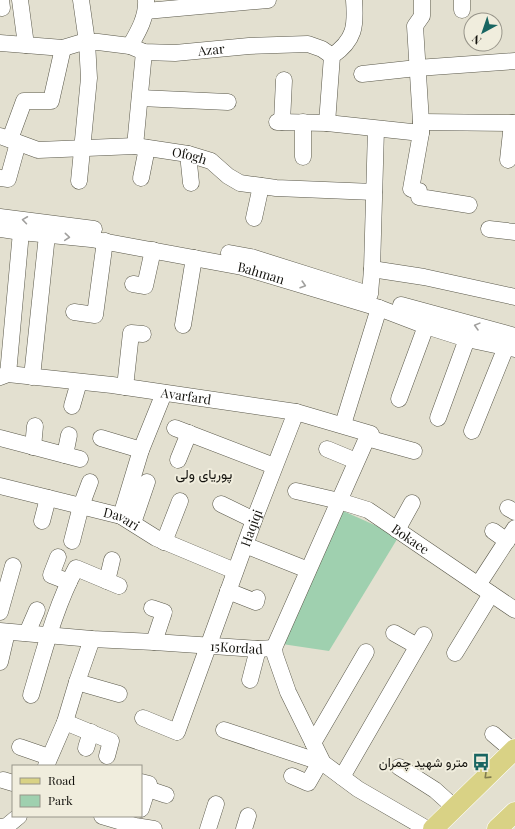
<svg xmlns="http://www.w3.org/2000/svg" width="515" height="829" font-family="'Playfair Display',Vazirmatn,serif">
  <rect width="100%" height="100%" fill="#e3e0d0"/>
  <path fill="#9fd0af" d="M341,510L399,536L329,651L282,644Z"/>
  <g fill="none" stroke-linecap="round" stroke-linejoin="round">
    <g stroke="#5a584a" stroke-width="17">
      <g id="minor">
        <path d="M1,0L2,8"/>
        <path d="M20,0L26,45"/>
        <path d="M422,0V16L415,26L421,122V133L411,189L419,191V197L469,205"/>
        <path d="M462,10V0"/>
        <path d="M146,11L268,0"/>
        <path id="s1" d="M0,43L63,48L83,42H98L130,46L144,52L175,53L249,46L308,44L322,49L332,56"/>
        <path d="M130,46C138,32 147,17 146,0"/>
        <path d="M362,74L417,68L515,61"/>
        <path d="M140,98L228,102"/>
        <path d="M277,122L327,123L421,133"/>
        <path d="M282,122L284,80"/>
        <path d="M421,122L515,123"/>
        <path d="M327,123L332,56C355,40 356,26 354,0"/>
        <path id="s2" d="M0,136L38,150L135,146L188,154L211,161L228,176L240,183L276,188L374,192"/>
        <path d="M10,139L24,101H51L63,48"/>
        <path d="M135,146L144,52"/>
        <path d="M188,154L191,183"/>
        <path d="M303,157V122"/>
        <path d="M508,160L512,123"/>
        <path d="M0,178L8,179L18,143"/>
        <path d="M141,178L147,148"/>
        <path d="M79,181L89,78L87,42L81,0"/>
        <path d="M0,217L94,229"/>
        <path d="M254,218L261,186"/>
        <path id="s3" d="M0,229L21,232L91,239L242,267L379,308L426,326L467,339L515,349"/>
        <path d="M489,229L515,232"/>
        <path d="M229,253L251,257L362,292"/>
        <path d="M372,269L424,277L515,297"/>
        <path d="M133,284L145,286L153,250"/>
        <path d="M370,294L372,269L376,129"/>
        <path d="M401,305L515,336"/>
        <path d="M74,312L95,315L105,241"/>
        <path d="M183,325L194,258"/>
        <path d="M8,374L21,232"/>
        <path id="s4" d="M0,377L8,374L112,385L296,412L371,434L367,438L274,648"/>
        <path d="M32,377L47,235"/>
        <path d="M125,387L131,333L143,334"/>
        <path d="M399,399L426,326"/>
        <path d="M72,406L79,382"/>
        <path d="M345,418L379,308"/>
        <path d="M438,418L467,339"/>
        <path d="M175,428L274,466"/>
        <path d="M472,431L506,347"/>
        <path d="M0,438L80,459"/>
        <path d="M101,438L141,450"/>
        <path d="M367,438L414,451"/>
        <path d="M33,447L35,426"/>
        <path d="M327,449L356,461"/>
        <path d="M65,455L69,435"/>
        <path d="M178,460L189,433"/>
        <path id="s5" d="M0,486L121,516L156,538L235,571"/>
        <path id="s6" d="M296,491L339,501L368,510L515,610"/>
        <path d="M221,504L254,520"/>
        <path d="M508,508L515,512"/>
        <path d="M121,516L141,450L164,393"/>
        <path d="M42,521L48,498"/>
        <path d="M133,523L147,482"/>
        <path d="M397,530L412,503"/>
        <path d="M493,531L507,541"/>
        <path d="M72,541L81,506L90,482"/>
        <path d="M164,542L180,501"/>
        <path d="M245,545L308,570"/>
        <path d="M58,557L51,575L69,582"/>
        <path d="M107,581L112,560"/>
        <path d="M478,585L515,528"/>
        <path d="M228,591L256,602L257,598"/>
        <path d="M152,608L164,612L154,642"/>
        <path d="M0,612L13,566"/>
        <path id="s7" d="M0,631L92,639L154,642L258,649L274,648"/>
        <path d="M27,633L37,610"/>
        <path d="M394,633L417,646"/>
        <path d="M274,648L275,655L288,692L323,763L358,789L427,829"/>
        <path d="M455,653L491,594"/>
        <path d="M0,662L7,632"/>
        <path d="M250,680L258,649"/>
        <path d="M77,682L119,694"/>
        <path d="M31,695C44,652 55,607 76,568L119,586"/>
        <path id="s8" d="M143,718L177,732L254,520L296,412"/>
        <path d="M65,722L111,741L107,756"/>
        <path d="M224,730L323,763"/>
        <path d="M493,734L513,751"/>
        <path d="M313,743L366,652"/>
        <path d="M20,747L49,757"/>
        <path d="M86,748L91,732"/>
        <path d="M46,766L65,722L77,682L92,639"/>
        <path d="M399,767L435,790L455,808"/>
        <path d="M292,776L308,783L320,762"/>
        <path d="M342,777L424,635"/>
        <path d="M3,780L13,783"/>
        <path d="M141,782L149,784L141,809"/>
        <path d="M148,789L166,795"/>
        <path d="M102,816L135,826L154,829"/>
        <path d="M0,827L7,826L19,816"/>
        <path d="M208,829L216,804"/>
        <path d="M244,829L248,816"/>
      </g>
    </g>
    <g stroke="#fff" stroke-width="21">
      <g id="major">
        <path d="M433,829L515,749"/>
        <path d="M497,829L515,812"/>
      </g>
    </g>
    <use href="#minor" stroke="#fff" stroke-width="16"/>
    <use href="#major" stroke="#d9d285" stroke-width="20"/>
  </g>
  <defs><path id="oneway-chevron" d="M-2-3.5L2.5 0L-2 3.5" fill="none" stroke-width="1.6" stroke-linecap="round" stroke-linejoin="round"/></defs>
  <g stroke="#a1a09e">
    <use href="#oneway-chevron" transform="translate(25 220) rotate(-172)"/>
    <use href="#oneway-chevron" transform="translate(67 237) rotate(5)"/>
    <use href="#oneway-chevron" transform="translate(303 285) rotate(17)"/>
    <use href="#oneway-chevron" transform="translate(477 326) rotate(-165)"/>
  </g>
  <use stroke="#807c4f" href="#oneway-chevron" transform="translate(487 776) rotate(136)"/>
  <defs>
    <g id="bus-bare" transform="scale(1.38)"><path d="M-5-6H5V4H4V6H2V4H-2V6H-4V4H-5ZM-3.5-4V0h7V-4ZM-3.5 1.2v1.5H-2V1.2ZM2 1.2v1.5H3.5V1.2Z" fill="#186561" stroke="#f0eddd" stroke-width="2.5" paint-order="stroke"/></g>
  </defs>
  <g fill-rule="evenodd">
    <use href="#bus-bare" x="481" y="762"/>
  </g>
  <g text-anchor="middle" stroke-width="4" stroke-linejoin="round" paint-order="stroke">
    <g font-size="13" fill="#13120d" stroke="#f0eddd">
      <text dy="5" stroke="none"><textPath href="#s1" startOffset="214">Azar</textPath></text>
      <text dy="5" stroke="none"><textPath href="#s2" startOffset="193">Ofogh</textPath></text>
      <text dy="5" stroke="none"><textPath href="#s3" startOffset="265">Bahman</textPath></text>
      <text dy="5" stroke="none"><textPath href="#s4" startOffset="188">Avarfard</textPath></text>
      <text dy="5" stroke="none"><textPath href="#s5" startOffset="126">Davari</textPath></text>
      <text dy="5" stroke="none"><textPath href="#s8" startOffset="254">Haqiqi</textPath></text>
      <text dy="5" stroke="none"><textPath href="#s6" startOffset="126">Bokaee</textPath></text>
      <text dy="5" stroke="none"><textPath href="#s7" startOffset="237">15Kordad</textPath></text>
    </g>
    <g font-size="13" fill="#13120d" stroke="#f0eddd" text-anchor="end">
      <text x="468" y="767">مترو شهید چمران</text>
    </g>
    <g font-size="14" fill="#13120d" stroke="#f0eddd">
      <text x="204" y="479">پوریای ولی</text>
    </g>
  </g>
  <rect x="12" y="765" width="130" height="52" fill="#f0eddd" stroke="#98958a"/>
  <rect x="20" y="778" width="20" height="6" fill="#d9d285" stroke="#98958a"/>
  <text x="48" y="785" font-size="12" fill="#13120d">Road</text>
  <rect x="20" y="795" width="20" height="12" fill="#9fd0af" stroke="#98958a"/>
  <text x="48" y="805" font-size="12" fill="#13120d">Park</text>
  <g transform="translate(483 32) rotate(220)"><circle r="19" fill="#f0eddd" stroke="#98958a"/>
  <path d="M0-3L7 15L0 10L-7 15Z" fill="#186561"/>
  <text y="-6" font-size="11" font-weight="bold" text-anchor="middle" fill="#13120d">N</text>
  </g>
</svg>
